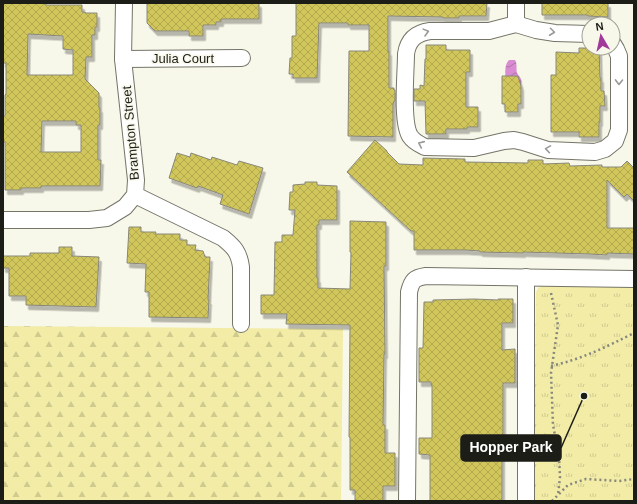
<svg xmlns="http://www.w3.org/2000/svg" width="637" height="504" font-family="Arial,sans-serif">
  <defs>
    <pattern id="forest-firs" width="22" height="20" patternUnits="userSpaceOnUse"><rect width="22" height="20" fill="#f2eca6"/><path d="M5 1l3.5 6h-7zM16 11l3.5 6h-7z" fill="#cfca8e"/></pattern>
    <pattern id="park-tufts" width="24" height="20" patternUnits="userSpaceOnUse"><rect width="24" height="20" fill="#f2eca6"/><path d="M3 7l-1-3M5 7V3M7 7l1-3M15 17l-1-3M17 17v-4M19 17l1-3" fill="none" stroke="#cfca8e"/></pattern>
    <pattern id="water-waves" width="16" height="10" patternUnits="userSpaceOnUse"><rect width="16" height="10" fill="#d98cd1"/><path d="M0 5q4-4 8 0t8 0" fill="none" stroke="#af72a9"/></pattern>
    <pattern id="building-cross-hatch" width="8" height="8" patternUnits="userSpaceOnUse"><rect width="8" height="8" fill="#d1c65b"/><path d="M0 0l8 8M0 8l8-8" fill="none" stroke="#b3aa4e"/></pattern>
    <filter id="shadow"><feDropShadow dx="2.5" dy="4.5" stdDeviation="0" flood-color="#0004"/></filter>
  </defs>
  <rect width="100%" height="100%" fill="#f8f8ea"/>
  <path fill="url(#forest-firs)" d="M3,326L343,329L341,501H3Z"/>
  <path fill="url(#park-tufts)" d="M543,286H634V501H534L536,292L538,288Z"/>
  <path fill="url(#water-waves)" d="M509,60H515L516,62C517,65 516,70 517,73C521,79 523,79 520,87L506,88C506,79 503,66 509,60Z"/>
  <g fill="url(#building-cross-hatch)" stroke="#87877b" fill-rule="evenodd" filter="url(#shadow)">
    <path d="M3,3H46V5H82V12H85V13H97V27H95V35H92V57H86L85,79L99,93V108H100V125H98V160H101L100,186H41V188H21V190H5V142H3V116H5V95L6,94V63H3ZM28,34L63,36V49L73,50V75H27ZM42,121H76V125H81V152H41Z"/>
    <path d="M147,3H259V19H221V22H216V25H203V36H189V31H155L147,23Z"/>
    <path d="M296,3H487L486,16H459V18H443V17L388,16V51H389V88H394V90H395V101H394L393,104V137L348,136L349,51H369V25H348V23H319L317,78H293V74H289L290,58H292V36H296Z"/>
    <path d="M542,3H608V17L588,16V15H542Z"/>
    <path d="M426,45H446V50H470V72H466V107H478V127H467V129H446V134H426L425,101H414V89H420V85L424,86L425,59H426Z"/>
    <path d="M579,48H599L600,78H601V91H604L605,106H600V122H599V137H579V132H551V75H556V52L579,53Z"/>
    <path d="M502,76H518L521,86V104H518V112H505V104H502Z"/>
    <path d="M375,140L387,151V152L399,164L423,165V158L465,159V162L528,163V160H543V164L569,163L570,166L602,165V167H621L627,161L634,168V201L627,194L624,197L607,180V228H634V254L607,253V255L590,254L523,252V253L480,252V251L466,250H414V231H411L347,172Z"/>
    <path d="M177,153L190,157L191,153L211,160L212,157L237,165L239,161L263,168L249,214L220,204L223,195L198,186L197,188L169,178Z"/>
    <path d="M305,182H317V185L337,186V220H319V225H317V278H318V288L350,289L351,252H350V221L386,222V266H384L385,354H384L383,425H385V453H395V486H383V501H355V490H350V437H349L350,325L286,324L287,314H261V295H274L275,242H282V235H293L295,210H289L290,192H293V185L305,184Z"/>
    <path d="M129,227H141V232H156L155,234H180V240H187V245H196L195,250L203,251L205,257H210L208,300H209L208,318L149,317V292H145L146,264L127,263Z"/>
    <path d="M59,247H72V256L99,257L96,307L26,305V296H9V268H3V256H30V253H59Z"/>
    <path d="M474,299L498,300V299H513V323H502V350L515,349V383H503V438H514V454H502V501H430V455L419,454V438H432V385H431V382H419V348H423L424,302H433V300Z"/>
  </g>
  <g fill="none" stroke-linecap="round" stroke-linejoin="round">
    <g stroke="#757468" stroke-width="18">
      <g id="minor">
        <path d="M516,24V3"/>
        <path d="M589,34L555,33L536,30L516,24L489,31H430C416,33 408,40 406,54C406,73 401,121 410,136C414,142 419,144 425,147L474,148L504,141L514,140L523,142L548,150L595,152L605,149L615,141L619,130V56L616,49L613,44"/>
        <path d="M123,59L242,58"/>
        <path d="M135,195L223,238C234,247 239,252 241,267V324"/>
        <path d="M3,220H89L107,218L125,207L135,195L136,180L123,59L124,3"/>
        <path d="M407,501L409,292C412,280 414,278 426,276L634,279"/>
        <path d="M526,501V277"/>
      </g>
    </g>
    <g stroke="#87877e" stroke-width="2.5" stroke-dasharray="2 3" stroke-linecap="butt">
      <path d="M551,293L558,325L551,373L553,425L559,456L560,477L558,495"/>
      <path d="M551,366C582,359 606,347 634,333"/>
      <path d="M552,501L568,485L586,479L619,481L634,479"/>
    </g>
    <use href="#minor" stroke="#fff" stroke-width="16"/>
  </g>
  <defs><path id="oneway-chevron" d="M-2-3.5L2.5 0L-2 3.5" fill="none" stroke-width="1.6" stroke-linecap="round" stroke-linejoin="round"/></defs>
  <g stroke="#999997">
    <use href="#oneway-chevron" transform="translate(426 32) rotate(-15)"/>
    <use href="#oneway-chevron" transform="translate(552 32) rotate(7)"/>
    <use href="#oneway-chevron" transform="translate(619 82) rotate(91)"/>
    <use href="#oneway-chevron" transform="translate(421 144) rotate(-156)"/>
    <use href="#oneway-chevron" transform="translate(548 149) rotate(-171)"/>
  </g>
  <g text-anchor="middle" stroke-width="3" stroke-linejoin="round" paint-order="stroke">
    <g font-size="13" fill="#1d1d18" stroke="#f8f8ea">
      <text x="183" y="63">Julia Court</text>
      <text transform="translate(130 133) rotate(-95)" y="5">Brampton Street</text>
    </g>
  </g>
  <path fill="none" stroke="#1d1d18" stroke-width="1.5" d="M584 396L561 448"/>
  <circle fill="#1d1d18" stroke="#f8f8ea" stroke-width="1.5" cx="584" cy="396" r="4"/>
  <rect fill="#1d1d18" stroke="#1d1d18" stroke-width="1.5" x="461" y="435" width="100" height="26" rx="4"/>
  <g font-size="14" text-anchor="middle" font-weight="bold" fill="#fff">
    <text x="511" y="452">Hopper Park</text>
  </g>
  <rect width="637" height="504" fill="none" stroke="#1d1d18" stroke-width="8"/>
  <g transform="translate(601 36) rotate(351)"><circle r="19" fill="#f8f8ea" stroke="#a0a096"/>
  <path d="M0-3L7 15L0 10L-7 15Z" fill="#a1389a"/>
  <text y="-6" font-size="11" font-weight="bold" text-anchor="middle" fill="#1d1d18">N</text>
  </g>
</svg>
